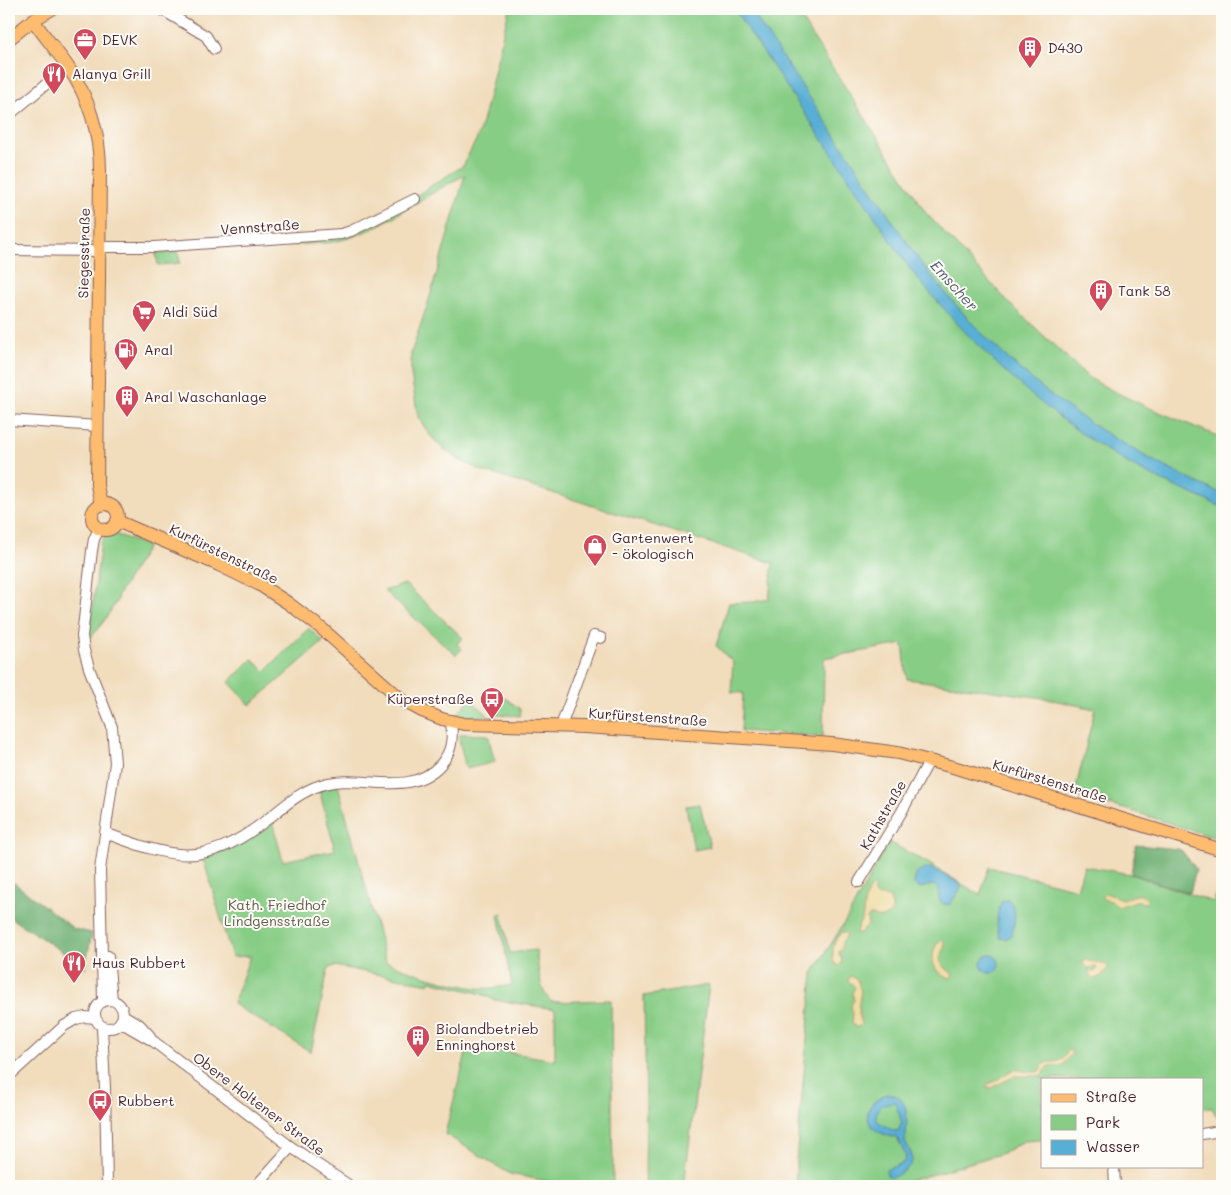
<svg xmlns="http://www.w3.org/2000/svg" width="1231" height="1195" font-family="Mali,sans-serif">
  <rect width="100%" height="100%" fill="#fdfcf7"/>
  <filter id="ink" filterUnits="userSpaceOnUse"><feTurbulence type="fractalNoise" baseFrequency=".02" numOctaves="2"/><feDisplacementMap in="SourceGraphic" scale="10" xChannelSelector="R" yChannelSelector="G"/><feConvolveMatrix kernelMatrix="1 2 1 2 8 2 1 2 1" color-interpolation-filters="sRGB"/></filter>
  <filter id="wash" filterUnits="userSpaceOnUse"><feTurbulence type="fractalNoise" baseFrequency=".0096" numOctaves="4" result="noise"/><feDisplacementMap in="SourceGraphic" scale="20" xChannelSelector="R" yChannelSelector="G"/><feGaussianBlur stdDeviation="1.12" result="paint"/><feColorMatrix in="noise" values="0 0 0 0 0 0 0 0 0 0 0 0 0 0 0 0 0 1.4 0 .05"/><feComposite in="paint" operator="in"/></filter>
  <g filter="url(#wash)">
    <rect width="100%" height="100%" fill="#f1dcbb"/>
    <g fill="#88cd86" stroke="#697658">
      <path d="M509,9H795L926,213L1010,304L1089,378L1115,392L1147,407L1222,438V840L1132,811L1074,796L1095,709L1044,698L907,679L903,644L824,658L823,737L741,731L743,693L731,692L733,662L716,646L729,603L753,602L769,599L773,563L480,470L459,460L441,447L429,434L418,417L411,374V353L429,300L465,175C427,193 390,224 349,238C327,245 302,244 280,246L282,240L330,237L414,197L464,165C468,152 477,142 480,130C491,90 499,49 509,9Z"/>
      <path d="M178,251L180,263L158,265L156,253Z"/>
      <path d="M115,534L148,546L117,597L118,599L104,621L91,637L89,634L101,543L103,538Z"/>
      <path d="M405,584L463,638L457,644L462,649L456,655L384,591Z"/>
      <path d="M309,628L323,642L250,705L229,682L252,659L265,671Z"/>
      <path d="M494,690L520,709V716L494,714L487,700Z"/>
      <path d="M470,699L488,715L472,717L456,715Z"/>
      <path d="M463,734L488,735L495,762L466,769L459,739L460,735Z"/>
      <path d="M338,785L386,962C413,973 448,984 477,988C489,989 501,987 512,985L498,915L502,914L510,953L536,950C539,967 538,991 552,1002L611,1000L613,1186H573L510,1174L445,1134L468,1046L555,1060V1009L494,1000L482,994L430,981L429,984L334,966L328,969L311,1052L233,1004L250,956L232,957L203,858L232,848L272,821L283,861L335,850L319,789Z"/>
      <path d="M700,804L710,847L694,850L686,806Z"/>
      <path d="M889,842L926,862L980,895L989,867L1077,889L1084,866L1130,874L1213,902L1222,873V1125L1212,1108H1202V1079H1042V1140L1024,1141L1003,1153L893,1186H796V1161L813,973L846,920Z"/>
      <path d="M709,985L684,1186H645L646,1106L644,996Z"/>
    </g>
    <g fill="#6eb073" stroke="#5c684f">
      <path d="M1136,845L1178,849L1182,851L1196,869L1190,893L1131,874Z"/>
      <path d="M9,879L74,929L92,933L85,968L75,960L9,917Z"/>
    </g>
    <g fill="#eeda9e" stroke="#9c7c64">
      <path d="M872,887L874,888V894L876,896H884L889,897L892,906V911C885,918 880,920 873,915L869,916L867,918L868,926L863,929L861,933H856C857,926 863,920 863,914C864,906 865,892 872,887Z"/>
      <path d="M1105,893L1122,899C1131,898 1140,889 1148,901L1145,903L1136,901L1118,907L1111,901L1103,899L1102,896Z"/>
      <path d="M842,932L846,933L847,935L842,942V949L838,952L842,959L841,964L839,966L834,963C831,953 833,939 842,932Z"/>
      <path d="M942,939L944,941C947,957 929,957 953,974L951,978C931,976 927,950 942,939Z"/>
      <path d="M1086,960L1107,965L1108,968L1100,977L1092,979L1088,971H1095L1097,968L1095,967L1086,968L1082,961Z"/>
      <path d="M851,976L858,981L861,992C858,1004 858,1013 861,1024L858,1027H855L852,1022L853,1014L851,1005L854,1000L852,993L855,987L848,980Z"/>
      <path d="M1068,1050H1070L1072,1053L1063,1065L1048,1067L1040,1076H1015L991,1088H986L989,1083C1001,1082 1004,1072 1014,1070C1020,1069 1030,1073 1038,1072L1045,1063C1059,1061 1061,1063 1068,1050Z"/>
    </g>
    <g fill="#58afd5" stroke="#516780" fill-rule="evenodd">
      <path d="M734,9H750L921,263C945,292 969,322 997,348C1061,411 1140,458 1222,494V507C1195,495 1168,484 1142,471C1050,421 976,350 910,269Z"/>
      <path d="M931,868L954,880L961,885L960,890L950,904C938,906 938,897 939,888C931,882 927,888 918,888L914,884C915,872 919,870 931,868Z"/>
      <path d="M1009,900C1018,908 1014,924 1012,935L1006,939L1000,938C996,929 996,909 1002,901Z"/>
      <circle cx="990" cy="964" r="9"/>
      <path d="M887,1094C912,1094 907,1125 905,1142C907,1146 909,1149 911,1153C917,1166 900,1174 891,1178L887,1175L886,1170C892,1166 898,1166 904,1162L906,1156L897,1138C889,1136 876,1133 871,1125C861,1110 875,1099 887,1094ZM895,1102L902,1123L898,1131H894L877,1121C873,1107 883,1104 895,1102Z"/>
    </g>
  </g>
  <g filter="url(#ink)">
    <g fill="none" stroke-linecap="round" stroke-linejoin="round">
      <g stroke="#84615d" stroke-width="12">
        <g id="minor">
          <path d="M161,9L206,36L214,49"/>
          <path d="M9,115L68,66"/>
          <path d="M99,247H154L341,234L351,231L415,199"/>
          <path d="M9,250L98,251"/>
          <path d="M9,420L98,426"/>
          <path d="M99,529L94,539L92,551L82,636L84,650L89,668L112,727L115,763L100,870L103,1000"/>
          <path d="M561,726L594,636L601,638"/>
          <path d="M105,833C173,858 202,869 264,822C282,808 299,792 321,785C360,772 409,800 441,764C452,751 453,739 451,722"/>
          <path d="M859,882L901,813L929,761"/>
          <path d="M108,956L112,1000"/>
          <circle cx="109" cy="1014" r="14"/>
          <path d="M123,1015L140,1025L150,1036"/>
          <path d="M120,1022L153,1041L291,1147L350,1186"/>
          <path d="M102,1027L105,1088L107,1186"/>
          <path d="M9,1076L64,1026L76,1019L85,1017L95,1018"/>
          <path d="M1202,1134L1214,1132L1222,1129"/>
          <path d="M1114,1166L1115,1186"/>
          <path d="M256,1186L291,1147"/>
        </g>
      </g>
      <g stroke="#84615d" stroke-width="14">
        <g id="major">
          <path d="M33,20C44,36 57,51 68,67C89,97 100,134 100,170L97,485L101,505"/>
          <path d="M9,39L33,20L52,9"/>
          <circle cx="105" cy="517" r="13"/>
          <path d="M117,521L219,565L260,585L288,603L321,628L402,700L422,711L442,719L464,724L585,727L832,744L898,753L953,767L1222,850"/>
        </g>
      </g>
      <use href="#minor" stroke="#fff" stroke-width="10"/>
      <use href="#major" stroke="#febc70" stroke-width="12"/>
    </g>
  </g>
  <defs>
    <g id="office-pin" transform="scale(1.25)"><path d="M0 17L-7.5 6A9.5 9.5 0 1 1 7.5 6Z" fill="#d1495b" stroke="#fdfcf7"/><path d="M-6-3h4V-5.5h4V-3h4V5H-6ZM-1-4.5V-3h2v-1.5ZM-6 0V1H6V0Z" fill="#fff"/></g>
    <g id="building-pin" transform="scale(1.25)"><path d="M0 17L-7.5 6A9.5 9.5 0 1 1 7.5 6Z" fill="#d1495b" stroke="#fdfcf7"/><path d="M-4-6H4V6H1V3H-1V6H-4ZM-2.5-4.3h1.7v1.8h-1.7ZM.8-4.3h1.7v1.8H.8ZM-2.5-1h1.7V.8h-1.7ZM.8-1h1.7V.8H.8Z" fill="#fff"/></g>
    <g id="restaurant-pin" transform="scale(1.25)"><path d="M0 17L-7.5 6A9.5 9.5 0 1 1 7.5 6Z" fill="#d1495b" stroke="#fdfcf7"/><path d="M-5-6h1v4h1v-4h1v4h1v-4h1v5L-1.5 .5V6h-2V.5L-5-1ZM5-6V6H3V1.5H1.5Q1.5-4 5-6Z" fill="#fff"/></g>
    <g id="supermarket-pin" transform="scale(1.25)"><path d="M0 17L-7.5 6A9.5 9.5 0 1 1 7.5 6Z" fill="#d1495b" stroke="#fdfcf7"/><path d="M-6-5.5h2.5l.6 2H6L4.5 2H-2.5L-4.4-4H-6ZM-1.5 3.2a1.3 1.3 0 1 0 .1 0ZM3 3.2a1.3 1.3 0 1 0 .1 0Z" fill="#fff"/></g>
    <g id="fuel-pin" transform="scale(1.25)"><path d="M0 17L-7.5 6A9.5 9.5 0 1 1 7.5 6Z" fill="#d1495b" stroke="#fdfcf7"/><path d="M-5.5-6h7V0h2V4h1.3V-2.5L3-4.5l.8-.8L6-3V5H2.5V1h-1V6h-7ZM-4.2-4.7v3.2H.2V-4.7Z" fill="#fff"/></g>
    <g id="shop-pin" transform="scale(1.25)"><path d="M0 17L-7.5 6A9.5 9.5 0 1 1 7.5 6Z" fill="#d1495b" stroke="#fdfcf7"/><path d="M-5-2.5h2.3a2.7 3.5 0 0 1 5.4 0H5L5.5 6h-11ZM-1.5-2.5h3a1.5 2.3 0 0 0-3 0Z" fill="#fff"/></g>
    <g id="bus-pin" transform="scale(1.25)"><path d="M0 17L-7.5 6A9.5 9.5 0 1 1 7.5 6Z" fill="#d1495b" stroke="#fdfcf7"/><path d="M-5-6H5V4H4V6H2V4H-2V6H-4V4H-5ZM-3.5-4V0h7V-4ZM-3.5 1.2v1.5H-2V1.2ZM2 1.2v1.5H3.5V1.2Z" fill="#fff"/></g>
  </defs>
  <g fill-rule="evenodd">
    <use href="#office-pin" x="85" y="40"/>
    <use href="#building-pin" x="1030" y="48"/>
    <use href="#restaurant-pin" x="54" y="74"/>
    <use href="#building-pin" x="1101" y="291"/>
    <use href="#supermarket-pin" x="144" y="312"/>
    <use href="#fuel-pin" x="126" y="350"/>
    <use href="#building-pin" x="127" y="397"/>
    <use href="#shop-pin" x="595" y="546"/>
    <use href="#bus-pin" x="492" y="699"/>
    <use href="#restaurant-pin" x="74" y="963"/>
    <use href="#building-pin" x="418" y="1037"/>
    <use href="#bus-pin" x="100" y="1101"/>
  </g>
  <g text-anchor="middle" stroke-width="4" stroke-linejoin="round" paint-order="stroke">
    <g font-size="14" fill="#4a1f2b" stroke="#fdfcf7" text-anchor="start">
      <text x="102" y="45">DEVK</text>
      <text x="1048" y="53">D430</text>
      <text x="72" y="79">Alanya Grill</text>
      <text x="1118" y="296">Tank 58</text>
      <text x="162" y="317">Aldi Süd</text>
      <text x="144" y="355">Aral</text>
      <text x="144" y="402">Aral Waschanlage</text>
      <text x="612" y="543">Gartenwert<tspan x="612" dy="16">- ökologisch</tspan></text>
      <text x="474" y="704" text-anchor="end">Küperstraße</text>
      <text x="92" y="968">Haus Rubbert</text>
      <text x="436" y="1034">Biolandbetrieb<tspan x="436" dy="16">Enninghorst</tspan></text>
      <text x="118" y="1106">Rubbert</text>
    </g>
    <g font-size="14" fill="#4a1f2b" stroke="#fdfcf7">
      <text transform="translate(260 227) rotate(-4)" y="5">Vennstraße</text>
      <text transform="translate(84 253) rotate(-89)" y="5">Siegesstraße</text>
      <text transform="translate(224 554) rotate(26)" y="5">Kurfürstenstraße</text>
      <text transform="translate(648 717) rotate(4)" y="5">Kurfürstenstraße</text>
      <text transform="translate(1050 781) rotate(17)" y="5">Kurfürstenstraße</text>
      <text transform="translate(883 815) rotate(-60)" y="5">Kathstraße</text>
      <text transform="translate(259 1104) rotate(37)" y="5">Obere Holtener Straße</text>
    </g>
    <g font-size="14" fill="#605c4b" stroke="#fdfcf7">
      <text x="277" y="910">Kath. Friedhof<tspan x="277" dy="16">Lindgensstraße</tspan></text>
    </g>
    <g font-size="15" font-style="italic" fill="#50596f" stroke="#fdfcf7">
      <text transform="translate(954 286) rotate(48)" y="5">Emscher</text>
    </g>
  </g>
  <rect width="1231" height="1195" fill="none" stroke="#fdfcf7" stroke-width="30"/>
  <rect x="1041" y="1078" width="162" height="90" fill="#fdfcf7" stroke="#b5a4a5"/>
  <rect x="1051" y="1094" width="25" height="8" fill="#febc70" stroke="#b5a4a5"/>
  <text x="1086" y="1102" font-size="15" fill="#4a1f2b">Straße</text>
  <rect x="1051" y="1115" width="25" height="15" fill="#88cd86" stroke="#b5a4a5"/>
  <text x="1086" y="1128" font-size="15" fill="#4a1f2b">Park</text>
  <rect x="1051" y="1140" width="25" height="15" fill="#58afd5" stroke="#b5a4a5"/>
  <text x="1086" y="1152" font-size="15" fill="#4a1f2b">Wasser</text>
</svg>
